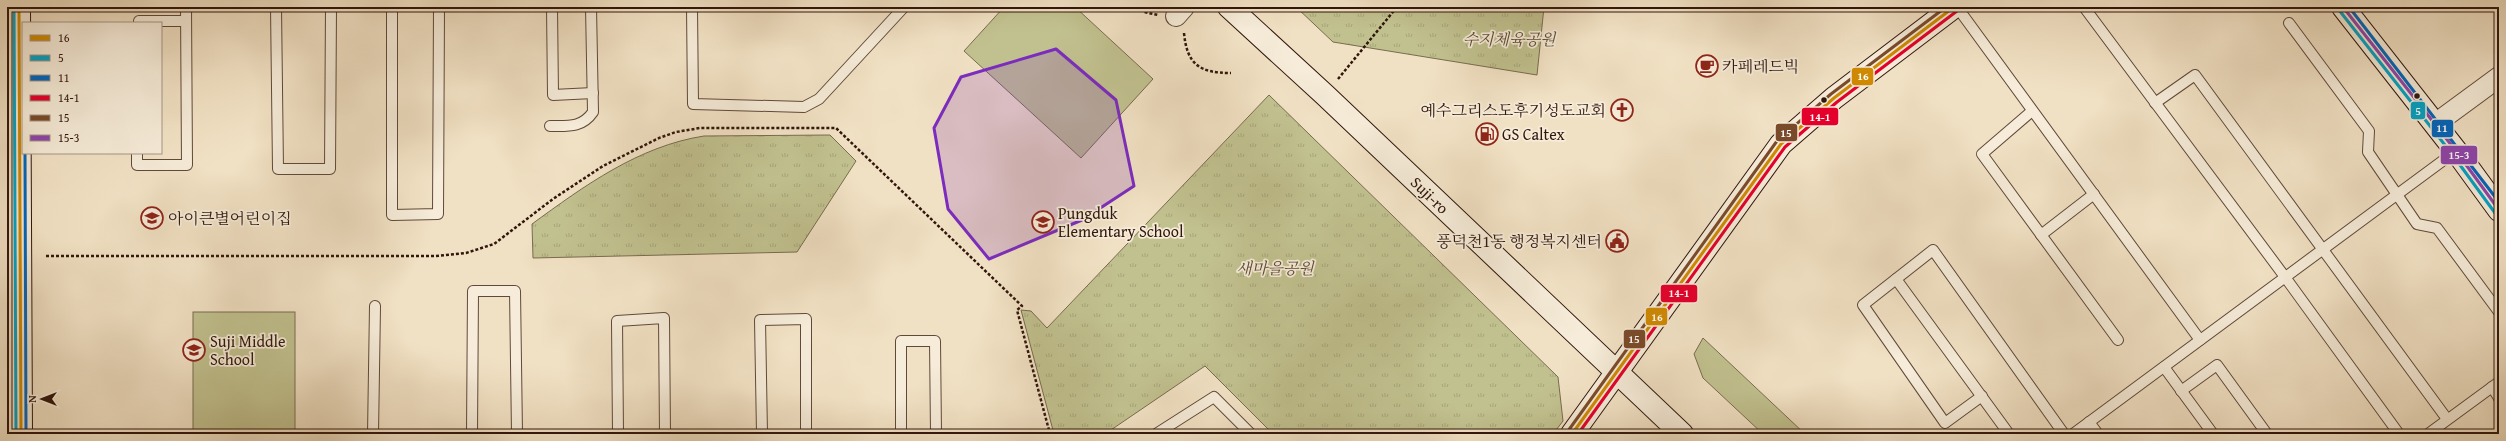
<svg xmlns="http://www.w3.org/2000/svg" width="2506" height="441" font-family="'Gentium Book Plus','Noto Serif KR',serif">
  <defs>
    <pattern id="park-tufts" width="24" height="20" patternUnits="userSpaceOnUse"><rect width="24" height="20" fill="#c1c18f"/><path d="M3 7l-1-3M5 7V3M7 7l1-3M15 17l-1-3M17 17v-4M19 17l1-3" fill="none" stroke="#a6a57a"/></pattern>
  </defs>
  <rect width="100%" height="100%" fill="#f1e1c4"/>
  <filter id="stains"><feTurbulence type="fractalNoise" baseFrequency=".005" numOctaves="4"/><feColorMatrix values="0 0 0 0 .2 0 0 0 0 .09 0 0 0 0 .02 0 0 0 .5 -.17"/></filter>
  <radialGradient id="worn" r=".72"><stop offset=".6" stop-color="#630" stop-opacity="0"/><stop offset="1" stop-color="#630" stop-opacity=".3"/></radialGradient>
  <g fill="#c1c18f" stroke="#786c4e">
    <path d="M1004,7H1075L1153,79L1081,158L964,51Z"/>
    <rect x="193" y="312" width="102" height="122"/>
    <path d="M1703,338L1805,434H1763L1703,378L1694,354Z"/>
  </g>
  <g fill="url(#park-tufts)" stroke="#786c4e">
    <path d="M1296,7H1544L1537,75L1333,42Z"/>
    <path d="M1269,95L1558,377L1563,421L1553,434H1273L1205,366L1105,434H1054L1021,310L1031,311L1047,328Z"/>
    <path d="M830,135L856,161L797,252L533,258L532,224C584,186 639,146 704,136Z"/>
  </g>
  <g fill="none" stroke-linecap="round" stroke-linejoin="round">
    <g stroke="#60493a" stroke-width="12">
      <g id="lane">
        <path d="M276,7L278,169H330L331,7"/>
        <path d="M392,7V215L438,214L439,7"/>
        <path d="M552,7L553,95L593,93"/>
        <path d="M692,7L693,104L804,107L819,99L904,7"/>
        <path d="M1957,7L2200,340"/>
        <path d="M2084,7L2285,277L2399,434"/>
        <path d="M139,23V21H186"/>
        <path d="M2289,23L2369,131L2368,152L2417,224L2437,228L2499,312"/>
        <path d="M2155,103L2195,75L2447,419"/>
        <path d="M2032,111L1982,154L2118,340"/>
        <path d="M550,126C568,126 582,128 593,112L591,7"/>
        <path d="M137,153V165H187L186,7"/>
        <path d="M2041,235L2094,194"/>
        <path d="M1896,279L2009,434"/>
        <path d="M2164,367L2213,434"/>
        <path d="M2492,387L2499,398"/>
        <path d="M2181,391L2217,365L2267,434"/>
        <path d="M1982,396L1945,423L1863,305L1933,250L2064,434"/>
        <path d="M2089,422L2098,434"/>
        <path d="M373,434L375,306"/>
        <path d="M472,434L473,291H515L517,434"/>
        <path d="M618,434L617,321L664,318L665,434"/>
        <path d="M762,434L760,320L806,319V434"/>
        <path d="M901,434V341H935L936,434"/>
        <path d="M1156,434L1214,397L1251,434"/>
        <path d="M2073,434L2456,151"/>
        <path d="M2428,434L2499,382"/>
      </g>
    </g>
    <g stroke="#60493a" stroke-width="22">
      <g id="street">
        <path d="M1176,16L1184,7"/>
        <path d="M2435,124L2499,77"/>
      </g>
    </g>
    <g stroke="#30160c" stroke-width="24">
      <g id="secondary">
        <path d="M19,7L21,434"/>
        <path d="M1229,7L1325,95L1682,434"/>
        <path d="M2343,7L2456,151L2499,210"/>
        <path d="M1572,434L1781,144L1834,98L1954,7"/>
      </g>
    </g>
    <g stroke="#30160c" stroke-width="2.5" stroke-dasharray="3 2" stroke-linecap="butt">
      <path d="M1136,7L1144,12L1158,15"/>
      <path d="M1184,33C1187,65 1200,73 1231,73"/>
      <path d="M1338,79L1397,7"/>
      <path d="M46,256H436L466,253L494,244L553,199L603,166L659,138L676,132L700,128H836L1022,306L1017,310L1050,434"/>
    </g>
    <use href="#lane" stroke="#f6ecd9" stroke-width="10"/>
    <use href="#street" stroke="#f6ecd9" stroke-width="20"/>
    <use href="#secondary" stroke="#f6ecd9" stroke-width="22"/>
    <g stroke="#f6ecd9" stroke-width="6">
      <g id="bus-1">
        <path d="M19,7L21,434"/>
        <path d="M1572,434L1781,144L1834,98L1954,7"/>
      </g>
    </g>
    <g stroke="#f6ecd9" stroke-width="6">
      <g id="bus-2">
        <path d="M14,7L16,434"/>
        <path d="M2339,10L2452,154L2495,213"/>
      </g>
    </g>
    <g stroke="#f6ecd9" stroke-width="6">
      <g id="bus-3">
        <path d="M2349,7L2499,202"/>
        <path d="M25,153L26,434"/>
      </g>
    </g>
    <g stroke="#f6ecd9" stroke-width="6">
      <path id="bus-4" d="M1578,434L1785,147L1837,102L1957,11"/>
    </g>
    <g stroke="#f6ecd9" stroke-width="6">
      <path id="bus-5" d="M1568,431L1777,141L1831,94L1946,7"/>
    </g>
    <g stroke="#f6ecd9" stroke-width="6">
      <path id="bus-6" d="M2343,7L2456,151L2499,210"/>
    </g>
    <use href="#bus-1" stroke="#cf8902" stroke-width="3"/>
    <use href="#bus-2" stroke="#02a2c4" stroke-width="3"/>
    <use href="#bus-3" stroke="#0065bd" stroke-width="3"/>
    <use href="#bus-4" stroke="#e4002b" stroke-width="3"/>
    <use href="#bus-5" stroke="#7a4b2a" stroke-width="3"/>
    <use href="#bus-6" stroke="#8e44ad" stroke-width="3"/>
  </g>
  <path fill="#7b2cbf" fill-opacity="0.2" stroke="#7b2cbf" stroke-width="3" stroke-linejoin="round" d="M1056,49L1116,100L1134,186L1082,220L989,259L948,209L934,128L961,77Z"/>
  <defs>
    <g id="cafe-ring" transform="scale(1.15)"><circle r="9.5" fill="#f6ecd9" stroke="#8f2418" stroke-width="1.5"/><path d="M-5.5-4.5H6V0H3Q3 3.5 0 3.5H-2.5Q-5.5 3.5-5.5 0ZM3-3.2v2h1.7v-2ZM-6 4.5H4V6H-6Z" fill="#8f2418"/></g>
    <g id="church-ring" transform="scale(1.15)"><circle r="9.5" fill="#f6ecd9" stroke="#8f2418" stroke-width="1.5"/><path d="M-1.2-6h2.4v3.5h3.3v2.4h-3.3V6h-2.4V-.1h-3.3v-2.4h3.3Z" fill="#8f2418"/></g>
    <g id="fuel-ring" transform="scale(1.15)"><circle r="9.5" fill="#f6ecd9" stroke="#8f2418" stroke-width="1.5"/><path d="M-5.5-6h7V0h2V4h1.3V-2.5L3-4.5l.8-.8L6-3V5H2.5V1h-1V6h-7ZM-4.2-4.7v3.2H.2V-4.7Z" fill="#8f2418"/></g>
    <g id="school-ring" transform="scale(1.15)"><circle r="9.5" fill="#f6ecd9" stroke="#8f2418" stroke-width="1.5"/><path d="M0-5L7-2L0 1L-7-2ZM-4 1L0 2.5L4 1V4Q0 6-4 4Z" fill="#8f2418"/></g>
    <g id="civic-ring" transform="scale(1.15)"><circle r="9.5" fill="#f6ecd9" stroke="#8f2418" stroke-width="1.5"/><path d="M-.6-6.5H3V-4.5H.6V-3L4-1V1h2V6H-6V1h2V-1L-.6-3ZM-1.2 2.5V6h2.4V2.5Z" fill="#8f2418"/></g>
  </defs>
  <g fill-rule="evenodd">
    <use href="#cafe-ring" x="1707" y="66"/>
    <use href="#church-ring" x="1622" y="110"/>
    <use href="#fuel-ring" x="1487" y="134"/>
    <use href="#school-ring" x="152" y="218"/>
    <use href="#school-ring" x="1043" y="222"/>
    <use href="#civic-ring" x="1617" y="241"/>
    <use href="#school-ring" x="194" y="350"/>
  </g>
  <g fill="#30160c" stroke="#f6ecd9" stroke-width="1.5">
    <circle cx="2417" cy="96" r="3.5"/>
    <circle cx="1824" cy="100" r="3.5"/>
  </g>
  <g text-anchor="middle" stroke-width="3.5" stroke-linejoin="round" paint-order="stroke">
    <g font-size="16" font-style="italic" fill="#5c4933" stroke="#f6ecd9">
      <text x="1509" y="45">수지체육공원</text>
      <text x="1275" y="274">새마을공원</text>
    </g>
    <g font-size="16" fill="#30160c" stroke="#f6ecd9" text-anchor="start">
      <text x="1722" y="72">카페레드빅</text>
      <text x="1606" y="116" text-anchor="end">예수그리스도후기성도교회</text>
      <text x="1502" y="140">GS Caltex</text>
      <text x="1058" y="219">Pungduk<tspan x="1058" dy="18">Elementary School</tspan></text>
      <text x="168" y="224">아이큰별어린이집</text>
      <text x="1602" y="247" text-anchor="end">풍덕천1동 행정복지센터</text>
      <text x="210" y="347">Suji Middle<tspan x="210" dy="18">School</tspan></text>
    </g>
    <g font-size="16" fill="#30160c" stroke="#f6ecd9">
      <text transform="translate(1430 195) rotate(44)" y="6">Suji-ro</text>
    </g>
  </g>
  <g stroke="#f6ecd9" stroke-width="1.5">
    <rect x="1851" y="67" width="23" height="19" rx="4" fill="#cf8902"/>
    <rect x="2410" y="101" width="16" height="19" rx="4" fill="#02a2c4"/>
    <rect x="1801" y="107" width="38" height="19" rx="4" fill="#e4002b"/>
    <rect x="2431" y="119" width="23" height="19" rx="4" fill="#0065bd"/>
    <rect x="1775" y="123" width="23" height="19" rx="4" fill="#7a4b2a"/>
    <rect x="2440" y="145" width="38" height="20" rx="4" fill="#8e44ad"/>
    <rect x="1660" y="284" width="38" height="19" rx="4" fill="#e4002b"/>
    <rect x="1645" y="307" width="23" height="19" rx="4" fill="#cf8902"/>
    <rect x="1623" y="329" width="23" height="20" rx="4" fill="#7a4b2a"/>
  </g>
  <g font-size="11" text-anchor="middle" font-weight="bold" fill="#fff">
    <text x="1863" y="80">16</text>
    <text x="2418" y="115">5</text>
    <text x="1820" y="121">14-1</text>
    <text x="2442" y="132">11</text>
    <text x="1786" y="137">15</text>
    <text x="2459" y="159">15-3</text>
    <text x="1679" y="297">14-1</text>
    <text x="1657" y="321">16</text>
    <text x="1634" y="343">15</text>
  </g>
  <rect width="2506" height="441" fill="none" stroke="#f1e1c4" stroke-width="24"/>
  <rect x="8" y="8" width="2490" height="425" fill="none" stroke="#30160c" stroke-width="2"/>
  <rect x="12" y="12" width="2482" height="417" fill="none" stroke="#30160c"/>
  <rect x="22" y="22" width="140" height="132" fill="#f6ecd9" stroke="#a79687"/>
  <rect x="30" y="35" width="20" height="6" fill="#cf8902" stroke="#a79687"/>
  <text x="58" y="42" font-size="12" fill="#30160c">16</text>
  <rect x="30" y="55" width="20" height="6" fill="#02a2c4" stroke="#a79687"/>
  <text x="58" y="62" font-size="12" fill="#30160c">5</text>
  <rect x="30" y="75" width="20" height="6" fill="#0065bd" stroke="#a79687"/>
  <text x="58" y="82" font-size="12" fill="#30160c">11</text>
  <rect x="30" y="95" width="20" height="6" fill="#e4002b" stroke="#a79687"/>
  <text x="58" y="102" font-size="12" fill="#30160c">14-1</text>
  <rect x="30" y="115" width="20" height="6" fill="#7a4b2a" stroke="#a79687"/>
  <text x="58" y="122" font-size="12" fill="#30160c">15</text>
  <rect x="30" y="135" width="20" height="6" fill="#8e44ad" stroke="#a79687"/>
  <text x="58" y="142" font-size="12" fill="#30160c">15-3</text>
  <g transform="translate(42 399) rotate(270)" stroke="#f6ecd9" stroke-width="3" paint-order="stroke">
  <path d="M0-3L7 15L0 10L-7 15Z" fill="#30160c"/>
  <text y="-6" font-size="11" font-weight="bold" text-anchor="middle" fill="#30160c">N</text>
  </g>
  <rect width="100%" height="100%" filter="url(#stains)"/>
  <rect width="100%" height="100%" fill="url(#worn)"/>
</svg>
